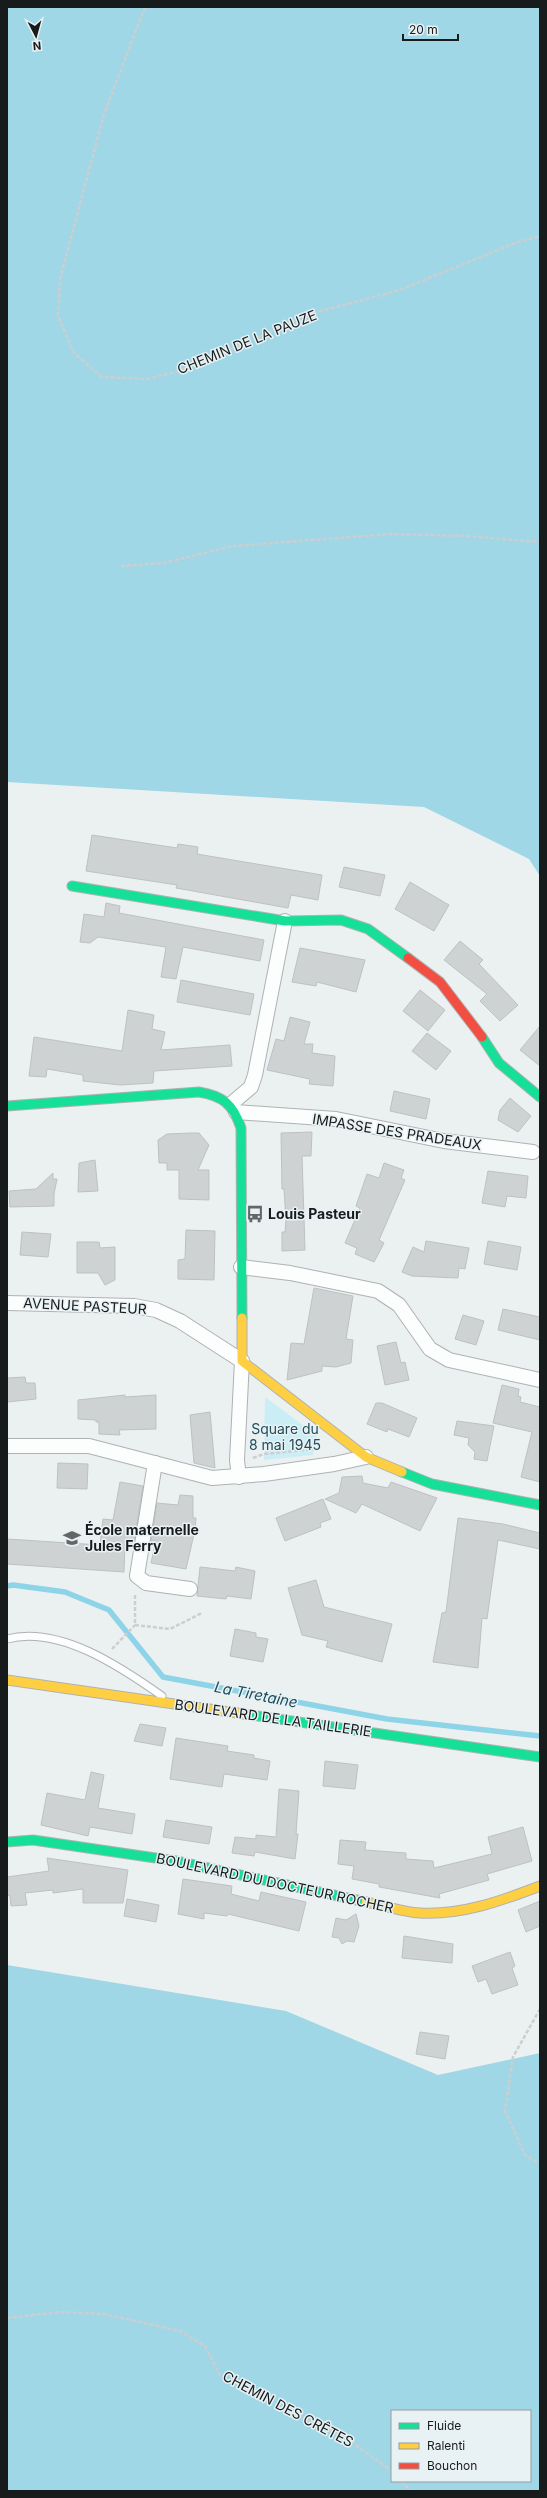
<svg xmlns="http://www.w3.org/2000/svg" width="547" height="2498" font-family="Inter,sans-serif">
  <rect width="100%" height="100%" fill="#ebf0f1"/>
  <path fill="#cbedf6" d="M265,1397L316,1435L313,1455L264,1460Z"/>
  <g fill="#9fd7e7" fill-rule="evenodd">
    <path d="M7,7H540V876L529,859L424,807L7,782Z"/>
    <path d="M7,1965L286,2011L438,2075L540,2053V2491H7ZM392,2411H530V2481H392Z"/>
  </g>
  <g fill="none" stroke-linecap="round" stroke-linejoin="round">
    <path stroke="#8ed4e8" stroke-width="5.5" d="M7,1586L13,1585L65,1592L109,1610L163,1677L387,1719L540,1736"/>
  </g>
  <g fill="#ced2d2" stroke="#bdc1c2">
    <path d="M92,835L177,848L178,844L198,847L197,854L322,875L318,900L291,895L288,908L176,888L177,885L86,871Z"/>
    <path d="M344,867L385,875L380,896L339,887Z"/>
    <path d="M410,882L449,905L434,931L395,909Z"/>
    <path d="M106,903L120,906L119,913L264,940L260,961L183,947L176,979L161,977L166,947L98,937L90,943L80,942L84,914L104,917Z"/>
    <path d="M460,941L483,960L479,964L518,1005L500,1021L480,1001L487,994L444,960Z"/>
    <path d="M300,948L365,960L356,992L317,982L316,986L292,982Z"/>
    <path d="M181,980L254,994L250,1015L177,1002Z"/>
    <path d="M420,990L445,1010L428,1031L403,1011Z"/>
    <path d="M128,1010L154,1015L152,1029L165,1032L161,1050L230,1045L232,1066L154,1071L153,1083L120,1085L83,1081V1075L47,1069L46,1077L29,1076L34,1037L122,1051Z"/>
    <path d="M290,1017L310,1022L304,1044H313L312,1053L335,1056L333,1086L309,1084L310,1079L267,1070L276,1039L284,1041Z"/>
    <path d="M540,1026V1066L520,1050Z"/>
    <path d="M427,1033L451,1051L436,1070L412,1051Z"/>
    <path d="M394,1091L430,1099L426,1119L390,1111Z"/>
    <path d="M510,1098L531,1116L518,1132L498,1120L500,1110Z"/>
    <path d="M312,1132L311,1156H302L305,1250L282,1251V1232H285L286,1221L284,1189H282L281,1133Z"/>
    <path d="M191,1133H199L209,1145L198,1170H209V1200L179,1199V1170H167V1163H159L158,1140L167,1134Z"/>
    <path d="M95,1160L98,1191L78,1192L79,1163Z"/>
    <path d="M384,1163L404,1170L401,1178L405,1180L379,1240L384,1243L374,1262L355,1254L357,1248L345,1243L360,1208L356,1206L367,1174L379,1178Z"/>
    <path d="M488,1171L528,1176L526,1198L507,1196L505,1207L482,1203Z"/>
    <path d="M53,1173V1179H57L54,1194V1206L10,1207L9,1191L36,1189Z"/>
    <path d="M186,1230L215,1231L214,1280L178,1279V1260L185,1259Z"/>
    <path d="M22,1232L51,1234L48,1257L20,1255Z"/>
    <path d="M426,1241L469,1248L465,1269L459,1268L458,1278L412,1276L402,1272L413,1247L424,1252Z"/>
    <path d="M488,1241L521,1247L517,1270L484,1264Z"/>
    <path d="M77,1242H99L100,1248L115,1247V1280L105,1285L98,1273H77Z"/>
    <path d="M314,1288L353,1296L346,1339L353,1340L351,1363L336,1367L322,1366V1371L287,1380L291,1343L304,1344Z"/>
    <path d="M503,1309L540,1317V1340L498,1330Z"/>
    <path d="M463,1315L484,1321L476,1345L455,1339Z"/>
    <path d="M396,1342L401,1363L405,1362L409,1380L385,1385L377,1346Z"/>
    <path d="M25,1377L26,1383H35L36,1399L7,1402V1378Z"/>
    <path d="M502,1385L519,1389L518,1396L521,1397L520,1402L540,1407V1482L521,1477L532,1432L493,1423Z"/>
    <path d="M125,1395V1397L156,1395V1429L119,1430L120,1435L99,1434V1422H96V1420L78,1419V1400Z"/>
    <path d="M376,1403H382L417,1418L409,1437L388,1429L387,1432L367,1424Z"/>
    <path d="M210,1412L215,1468L194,1463L190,1415Z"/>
    <path d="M457,1421L494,1426L487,1461L474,1459L475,1452L468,1445L469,1438L454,1435Z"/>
    <path d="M58,1463L88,1464L87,1489L57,1488Z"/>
    <path d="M362,1476L363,1483L388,1488L391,1482L437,1498L420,1531L362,1504L356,1513L325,1499L339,1493L342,1477Z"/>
    <path d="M120,1482L143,1486L134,1543L125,1544L124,1572L7,1564V1539L100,1545L103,1519L113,1520Z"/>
    <path d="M180,1495L193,1496V1518H196L195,1530L186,1569L151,1563L156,1540L151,1541L157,1503L178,1505Z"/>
    <path d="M323,1499L331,1519L320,1523L321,1527L285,1541L276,1518Z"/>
    <path d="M458,1518L503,1524L540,1533V1549L498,1540L487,1619L482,1618L478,1668L433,1662L442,1613L446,1612Z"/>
    <path d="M200,1567L235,1571L236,1567L255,1571L251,1599L227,1596L226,1599L197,1596Z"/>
    <path d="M316,1580L324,1607L392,1624L382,1662L326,1647L328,1641L302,1635L288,1588Z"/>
    <path d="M235,1629L256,1633V1637L268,1639L263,1662L230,1656Z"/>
    <path d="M140,1724L166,1728L162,1746L134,1741Z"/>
    <path d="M176,1738L228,1746L227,1751L254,1755V1758L270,1761L267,1780L224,1774L222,1787L170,1779Z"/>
    <path d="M325,1761L358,1765L355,1789L323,1786Z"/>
    <path d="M91,1772L104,1775L98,1808L135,1814L132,1834L90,1827L88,1836L41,1825L47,1793L85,1800Z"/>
    <path d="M279,1789L299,1791L296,1834H298L295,1859L255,1852L254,1856L232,1853L235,1837L256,1839V1835L276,1837Z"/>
    <path d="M166,1820L212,1827L209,1844L163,1837Z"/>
    <path d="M523,1827L532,1861L487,1874L489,1880L439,1894L440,1898L379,1887V1884L352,1879L354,1866L338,1864L340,1840L366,1842L365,1850L406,1853V1859L433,1861L434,1868L492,1854L488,1837Z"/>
    <path d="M47,1858L128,1870L123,1903H83V1889L53,1893V1890L25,1893L27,1905L11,1906L10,1896L7,1895V1877L49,1871Z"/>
    <path d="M183,1879L232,1886L231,1894L259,1901L261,1892L306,1902L299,1931L228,1914L227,1916L204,1913V1919L178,1914Z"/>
    <path d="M127,1899L159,1905L156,1922L124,1916Z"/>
    <path d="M540,1901V1926L526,1932L518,1910Z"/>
    <path d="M356,1914L359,1926L354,1942L347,1941L342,1944L339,1938L332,1937L336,1918L346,1920Z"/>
    <path d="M404,1936L453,1944L452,1963L402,1958Z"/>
    <path d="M510,1952L515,1966L512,1968L518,1985L492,1994L486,1979L478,1982L472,1966Z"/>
    <path d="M420,2032L449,2036L445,2059L416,2054Z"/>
  </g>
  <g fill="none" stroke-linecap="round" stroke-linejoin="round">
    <g stroke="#aeb2b3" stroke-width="9">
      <path id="lane" d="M7,1639C59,1625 121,1667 162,1696"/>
    </g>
    <g stroke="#aeb2b3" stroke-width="16">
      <g id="street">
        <path d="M231,1104L251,1087L255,1075L285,921"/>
        <path d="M236,1112L336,1119L444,1141L533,1152"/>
        <path d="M241,1267L290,1273L378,1291L399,1305L430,1349L449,1360L540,1380"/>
        <path d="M7,1303L134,1306L156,1310L180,1321L242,1361L237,1460L239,1477"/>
        <path d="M7,1446H89L212,1478L264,1474L334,1464L366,1457"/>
        <path d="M155,1463L137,1576L146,1583L190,1589"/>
      </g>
    </g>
    <g stroke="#aeb2b3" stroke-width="11">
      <g id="fast">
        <path d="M72,886L285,921L341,920L368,929L408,958"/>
        <path d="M482,1037L499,1063L540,1097"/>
        <path d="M7,1106L199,1092C223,1096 233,1104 241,1128L242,1318"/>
        <path d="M402,1472L432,1484L540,1505"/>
        <path d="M244,1714L540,1757"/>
        <path d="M7,1842L33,1840L176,1861L366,1902"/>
      </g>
    </g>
    <g stroke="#aeb2b3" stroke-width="11">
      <g id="slow">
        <path d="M242,1318V1361L366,1457L402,1472"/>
        <path d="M7,1680L244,1714"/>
        <path d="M366,1902C383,1905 402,1912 420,1913C463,1915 501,1901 540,1886"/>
      </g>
    </g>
    <g stroke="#aeb2b3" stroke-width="11">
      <path id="jam" d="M408,958L440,982L482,1037"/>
    </g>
    <g stroke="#cccecf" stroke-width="2.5" stroke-dasharray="4 2" stroke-linecap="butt">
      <path d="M145,7L104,114L60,279L58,316L74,353L102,377L147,379L186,369L310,314L400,290L515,243L540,236"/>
      <path d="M121,566L163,563L234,546L390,534L466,536L540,542"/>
      <path d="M253,1458L264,1454L315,1449"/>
      <path d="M135,1595V1625L170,1629L202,1613"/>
      <path d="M112,1649L135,1625"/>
      <path d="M540,2009L513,2057L505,2111L525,2155L540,2164"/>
      <path d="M7,2318L59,2312L104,2314L180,2331L205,2346L221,2377L347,2439L392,2471"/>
      <path d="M401,2481L411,2491"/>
    </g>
    <use href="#lane" stroke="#fcfdfd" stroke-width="7"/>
    <use href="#street" stroke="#fcfdfd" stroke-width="14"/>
    <use href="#fast" stroke="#16e098" stroke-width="9"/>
    <use href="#slow" stroke="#ffcf43" stroke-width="9"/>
    <use href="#jam" stroke="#f24e42" stroke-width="9"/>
  </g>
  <defs>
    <g id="bus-bare" transform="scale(1.38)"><path d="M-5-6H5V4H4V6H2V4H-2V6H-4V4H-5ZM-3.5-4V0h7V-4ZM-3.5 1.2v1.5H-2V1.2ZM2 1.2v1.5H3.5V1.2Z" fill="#626667" stroke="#e8f1f4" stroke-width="2.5" paint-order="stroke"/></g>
    <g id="school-bare" transform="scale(1.38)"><path d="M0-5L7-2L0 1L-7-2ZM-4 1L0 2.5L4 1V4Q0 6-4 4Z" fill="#626667" stroke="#e8f1f4" stroke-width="2.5" paint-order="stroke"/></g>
  </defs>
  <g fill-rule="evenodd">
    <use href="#bus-bare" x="255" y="1214"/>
    <use href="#school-bare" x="72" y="1538"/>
  </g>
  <g text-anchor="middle" stroke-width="3" stroke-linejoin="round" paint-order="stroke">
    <g font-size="14" fill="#181b1c" stroke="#e8f1f4">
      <text transform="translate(247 342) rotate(-22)" y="5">CHEMIN DE LA PAUZE</text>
      <text transform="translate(397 1132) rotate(9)" y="5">IMPASSE DES PRADEAUX</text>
      <text transform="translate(85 1306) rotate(3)" y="5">AVENUE PASTEUR</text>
      <text transform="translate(273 1718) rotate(8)" y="5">BOULEVARD DE LA TAILLERIE</text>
      <text transform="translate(275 1883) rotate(12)" y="5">BOULEVARD DU DOCTEUR ROCHER</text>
      <text transform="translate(288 2409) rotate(28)" y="5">CHEMIN DES CRÊTES</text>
    </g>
    <g font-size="14" font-weight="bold" fill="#181b1c" stroke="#e8f1f4" text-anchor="start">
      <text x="268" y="1219">Louis Pasteur</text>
      <text x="85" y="1535">École maternelle<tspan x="85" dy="16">Jules Ferry</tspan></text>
    </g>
    <g font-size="14" fill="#224d59" stroke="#e8f1f4">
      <text x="285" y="1434">Square du<tspan x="285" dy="16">8 mai 1945</tspan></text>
    </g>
    <g font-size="15" font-style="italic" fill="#214c59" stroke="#e8f1f4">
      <text transform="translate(256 1695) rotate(11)" y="5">La Tiretaine</text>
    </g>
  </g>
  <rect width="547" height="2498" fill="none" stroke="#181b1c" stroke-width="16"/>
  <rect x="391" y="2410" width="140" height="72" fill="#e8f1f4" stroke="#959b9e"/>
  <rect x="399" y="2423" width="20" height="6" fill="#16e098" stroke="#959b9e"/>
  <text x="427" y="2430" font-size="12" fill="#181b1c">Fluide</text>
  <rect x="399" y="2443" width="20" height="6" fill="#ffcf43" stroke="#959b9e"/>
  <text x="427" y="2450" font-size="12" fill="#181b1c">Ralenti</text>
  <rect x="399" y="2463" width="20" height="6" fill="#f24e42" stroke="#959b9e"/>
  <text x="427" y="2470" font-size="12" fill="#181b1c">Bouchon</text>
  <g transform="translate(36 36) rotate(174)" stroke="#e8f1f4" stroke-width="3" paint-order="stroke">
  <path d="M0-3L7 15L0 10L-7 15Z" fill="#181b1c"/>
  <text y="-6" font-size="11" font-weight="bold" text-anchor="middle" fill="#181b1c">N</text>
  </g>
  <path d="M403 34v6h55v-6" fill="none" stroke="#181b1c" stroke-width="2"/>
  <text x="409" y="34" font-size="12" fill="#181b1c" stroke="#e8f1f4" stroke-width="3" paint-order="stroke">20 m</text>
</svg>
